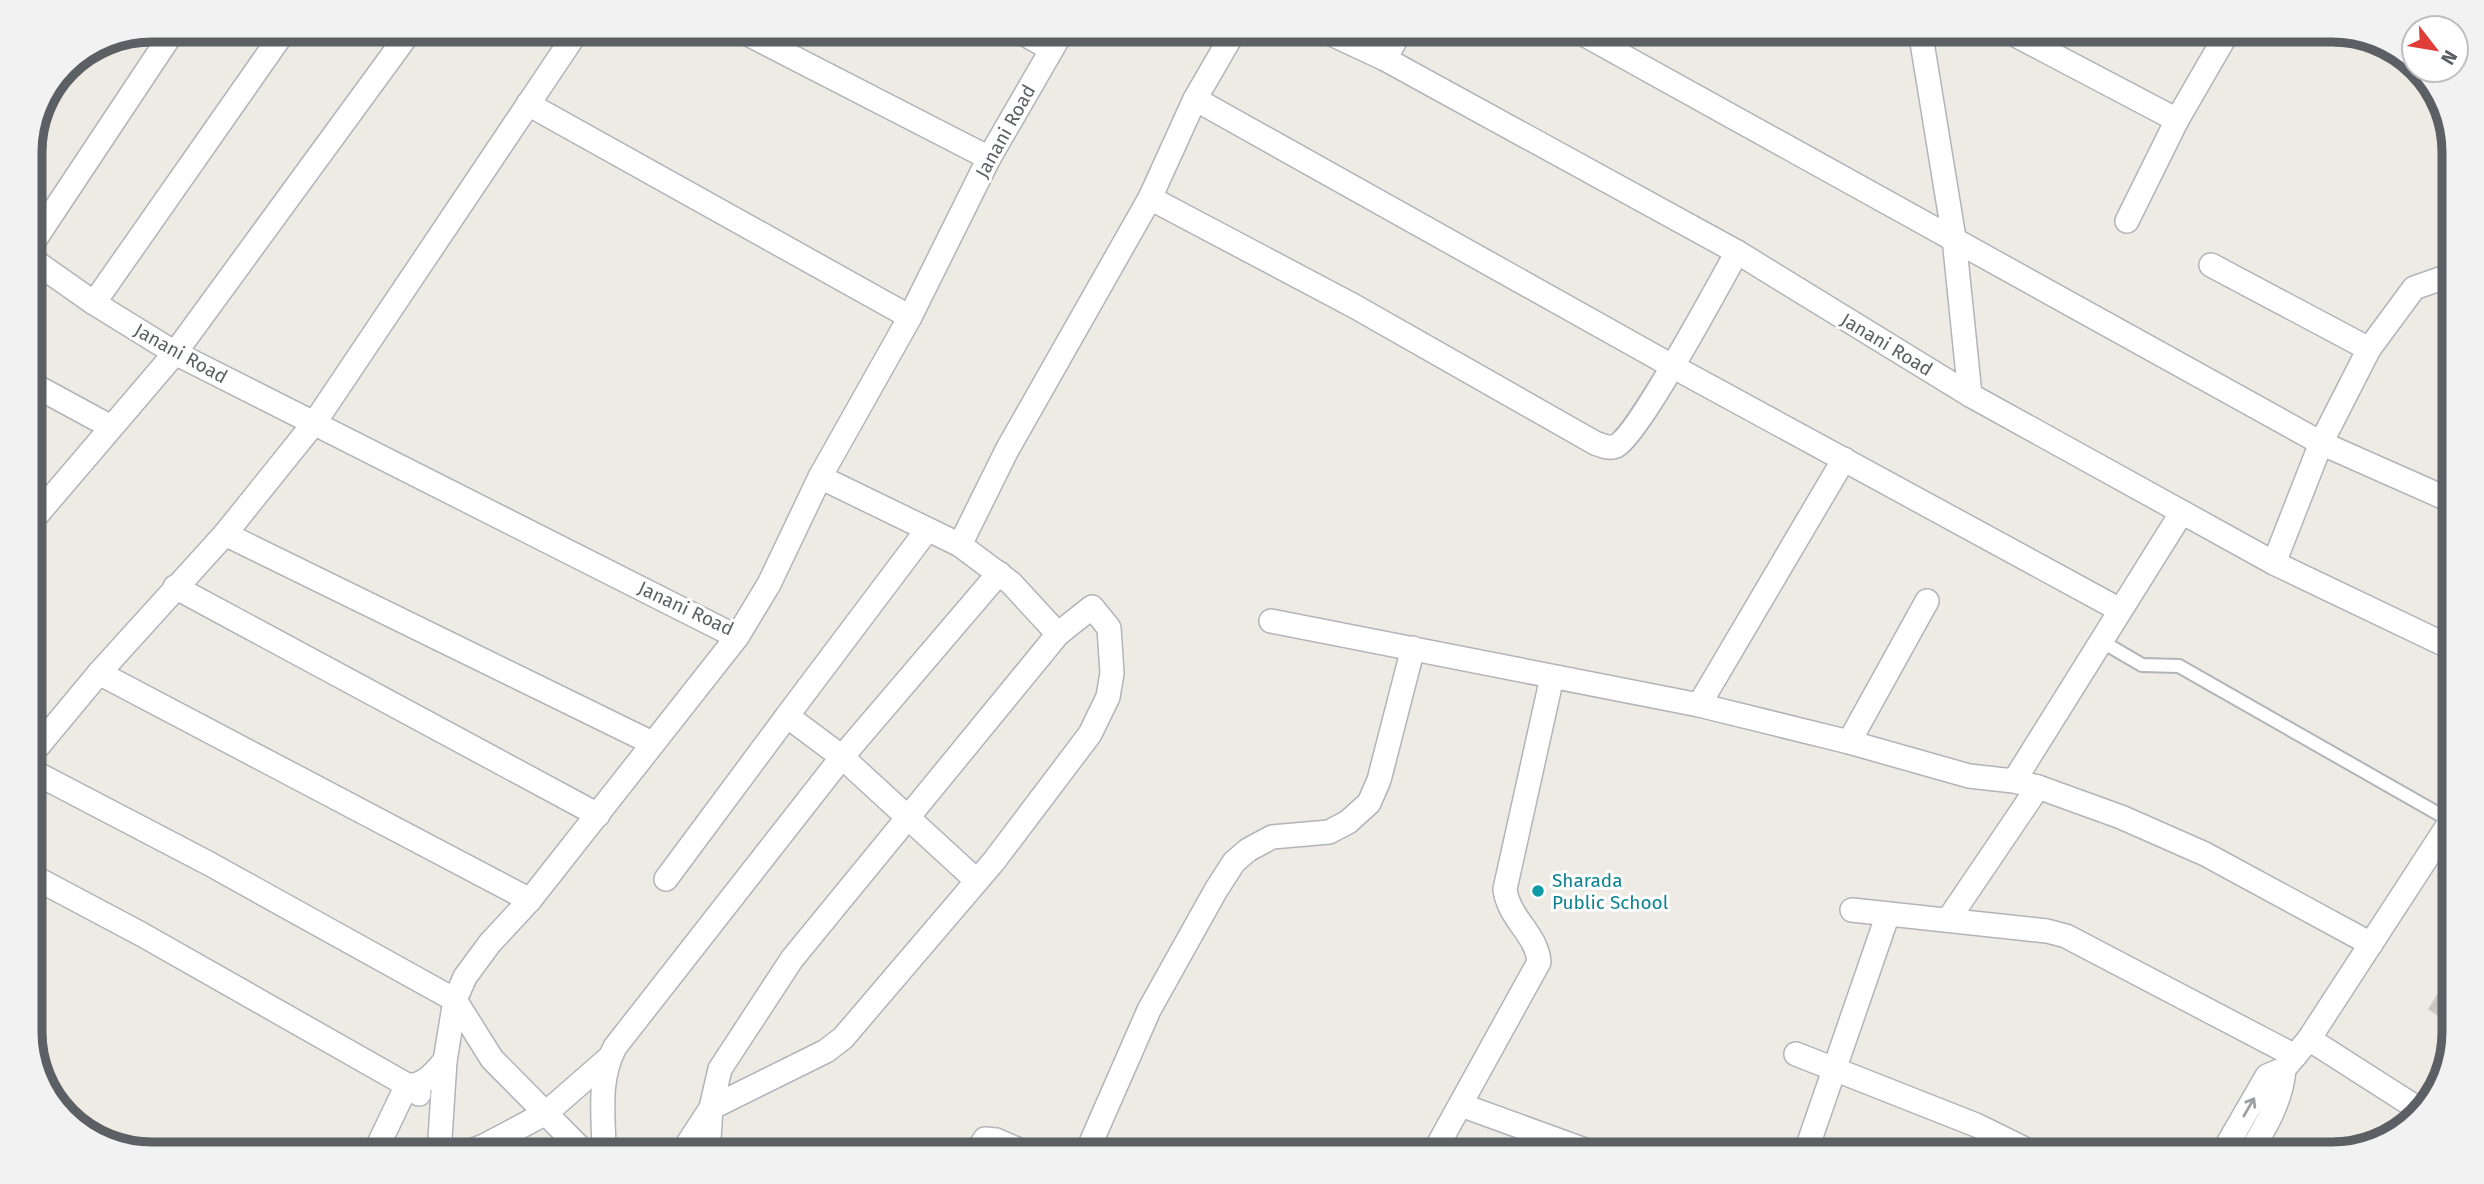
<svg xmlns="http://www.w3.org/2000/svg" width="2484" height="1184" font-family="'Fira Sans',sans-serif">
  <rect width="100%" height="100%" fill="#edebe4"/>
  <path fill="#c9c6c0" stroke="#d2ccc2" stroke-width="2" d="M2441,990L2454,998V1026L2429,1009Z"/>
  <g fill="none" stroke-linecap="round" stroke-linejoin="round">
    <g stroke="#b1b4b8" stroke-width="16">
      <path id="service" d="M2101,641L2142,665L2179,666L2451,821"/>
    </g>
    <g stroke="#b1b4b8" stroke-width="26">
      <g id="minor">
        <path d="M740,30L989,158"/>
        <path d="M1017,30L1051,49"/>
        <path d="M1323,30L1385,59L1737,252L1970,395L2274,563L2454,649"/>
        <path d="M1576,30L2321,443L2454,502"/>
        <path d="M1920,30L1954,238L1970,395"/>
        <path d="M2006,30L2177,120"/>
        <path d="M1385,59L1401,30"/>
        <path d="M1195,99L1672,366L2120,610"/>
        <path d="M528,104L910,317"/>
        <path d="M1150,198L1354,306L1595,443C1603,446 1609,449 1616,446C1637,437 1721,281 1737,252"/>
        <path d="M2127,221L2177,120L2229,30"/>
        <path d="M30,247L174,30"/>
        <path d="M30,258L94,303L175,353L737,637"/>
        <path d="M2211,265L2369,349"/>
        <path d="M94,303L285,30"/>
        <path d="M30,383L111,427"/>
        <path d="M820,477L960,545L1011,583L1058,634"/>
        <path d="M30,523L175,353L411,30"/>
        <path d="M927,530L787,716L842,757L977,881"/>
        <path d="M225,534L652,743"/>
        <path d="M960,545L1007,450L1150,198L1195,99L1235,30"/>
        <path d="M2274,563L2321,443L2369,349L2414,288L2454,274"/>
        <path d="M175,587L598,815"/>
        <path d="M1271,621L1699,705L1849,742L1969,776L2014,781L2038,787L2121,817L2205,854L2371,944"/>
        <path d="M99,673L530,900"/>
        <path d="M1699,705L1844,459"/>
        <path d="M1849,742L1927,601"/>
        <path d="M30,756L99,673L225,534L315,422L578,30"/>
        <path d="M30,770L208,863L455,1000L492,1059L586,1154"/>
        <path d="M2014,781L2182,512"/>
        <path d="M30,875L141,934L407,1085C425,1087 434,1072 445,1061"/>
        <path d="M666,879L787,716"/>
        <path d="M1852,910L2047,931L2066,936L2295,1056"/>
        <path d="M1948,920L2038,787"/>
        <path d="M2309,1039L2420,1110"/>
        <path d="M1796,1054L1976,1125L2035,1154"/>
        <path d="M1461,1105L1596,1154"/>
        <path d="M2424,1107L2444,1076"/>
        <path d="M374,1154L407,1085L419,1094"/>
        <path d="M439,1154L445,1061L455,1000L465,977L490,943L530,900L737,637L769,584L820,477L910,317L989,158L1063,30"/>
        <path d="M463,1154L484,1146L546,1113L609,1058"/>
        <path d="M604,1154C604,1116 597,1082 615,1047L842,757L999,573"/>
        <path d="M681,1154L711,1108L720,1069L792,959L1058,634L1092,607L1109,628L1112,673L1108,697L1090,734L994,861L843,1038L826,1051L711,1108L708,1154"/>
        <path d="M975,1154L985,1139L996,1140L1028,1154"/>
        <path d="M1086,1154L1149,1010L1216,890L1234,862L1248,850L1272,837L1329,832L1348,822L1369,803L1379,780L1413,648"/>
        <path d="M1433,1154L1539,962C1537,934 1508,918 1505,889L1552,677"/>
        <path d="M1805,1154L1888,914"/>
        <path d="M2222,1154L2267,1076L2284,1069L2309,1039L2454,816"/>
        <path d="M2249,1154C2265,1128 2282,1100 2284,1069"/>
      </g>
    </g>
    <use href="#service" stroke="#fff" stroke-width="12"/>
    <use href="#minor" stroke="#fff" stroke-width="23"/>
  </g>
  <defs><path id="oneway-shaft" d="M-6 0H5M1.5-3L5.5 0L1.5 3" fill="none" stroke-width="1.6" stroke-linecap="round" stroke-linejoin="round" transform="scale(1.75)"/></defs>
  <use stroke="#9d9fa1" href="#oneway-shaft" transform="translate(2249 1107) rotate(-60)"/>
  <circle fill="#0f9aa8" stroke="#fff" stroke-width="2.5" cx="1538" cy="891" r="7"/>
  <g text-anchor="middle" stroke-width="6" stroke-linejoin="round" paint-order="stroke">
    <g font-size="19" fill="#5c5f63" stroke="#fff">
      <text transform="translate(1005 131) rotate(-61)" y="7">Janani Road</text>
      <text transform="translate(1887 344) rotate(31)" y="7">Janani Road</text>
      <text transform="translate(181 353) rotate(29)" y="7">Janani Road</text>
      <text transform="translate(686 608) rotate(25)" y="7">Janani Road</text>
    </g>
    <g font-size="19" fill="#0d838f" stroke="#fff" text-anchor="start">
      <text x="1552" y="887">Sharada<tspan x="1552" dy="22">Public School</tspan></text>
    </g>
  </g>
  <path d="M0 0H2484V1184H0ZM152 42H2332A110 110 0 0 1 2442 152V1032A110 110 0 0 1 2332 1142H152A110 110 0 0 1 42 1032V152A110 110 0 0 1 152 42Z" fill="#f2f2f3" fill-rule="evenodd"/>
  <path fill="none" stroke="#5c5f63" stroke-width="9" d="M152 42H2332A110 110 0 0 1 2442 152V1032A110 110 0 0 1 2332 1142H152A110 110 0 0 1 42 1032V152A110 110 0 0 1 152 42Z"/>
  <g transform="translate(2435 49) rotate(121)"><circle r="33" fill="#ffffff" stroke="#bebfc1" stroke-width="2"/>
  <path d="M0-5L12 26L0 18L-12 26Z" fill="#df3e38"/>
  <text y="-10" font-size="19" font-weight="bold" text-anchor="middle" fill="#5c5f63">N</text>
  </g>
</svg>
